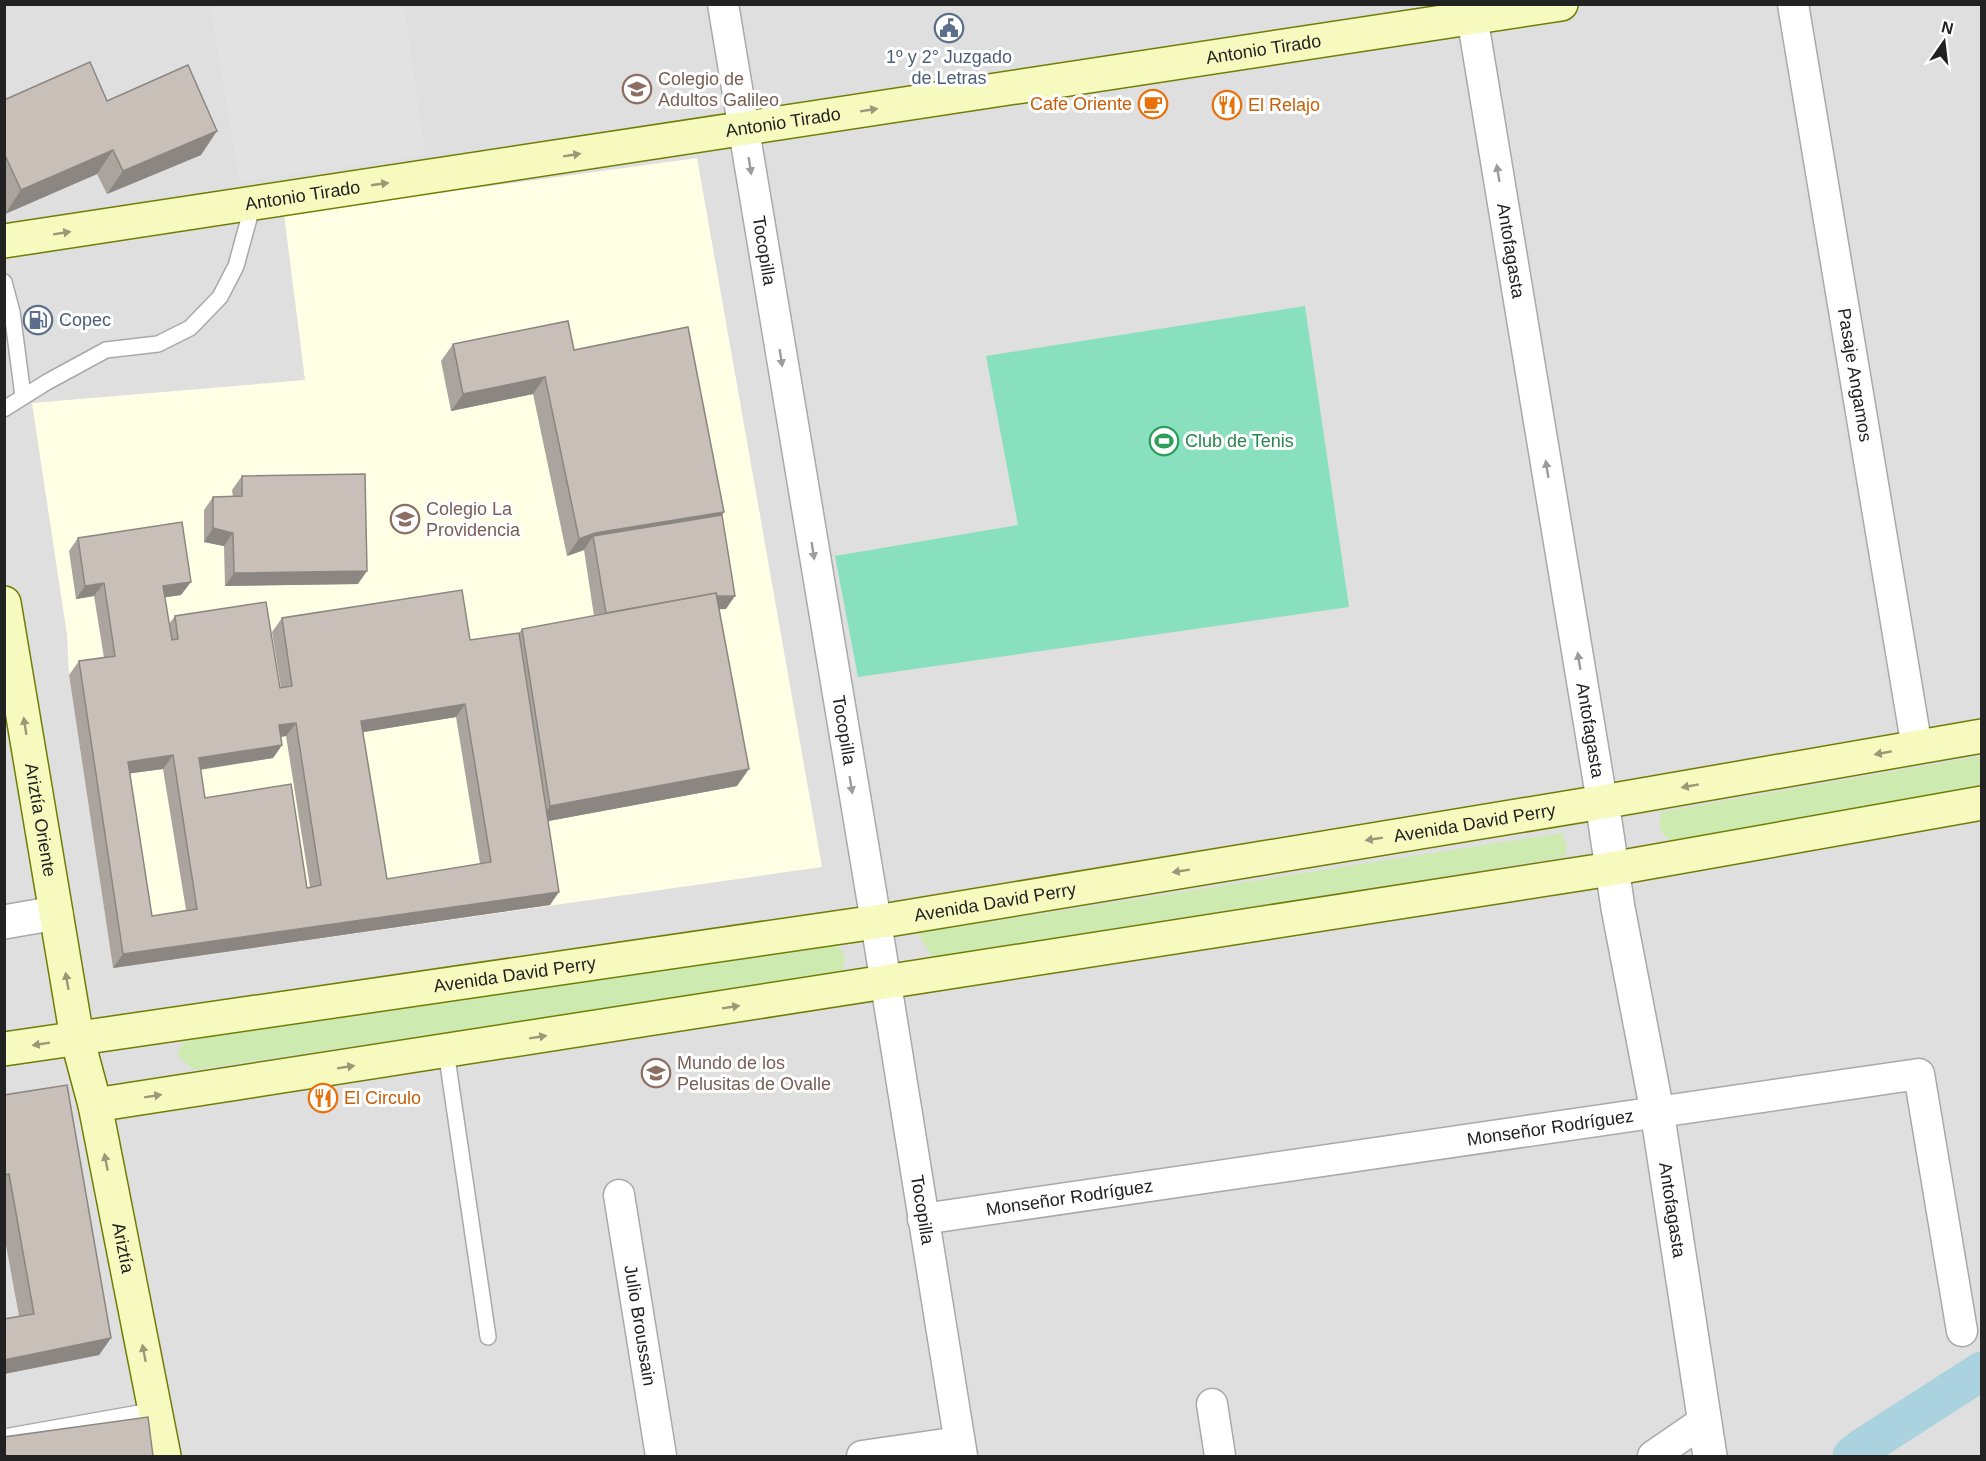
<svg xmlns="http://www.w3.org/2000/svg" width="1986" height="1461" font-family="Arial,sans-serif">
  <rect width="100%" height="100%" fill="#f2efe9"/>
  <rect fill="#e0dfdf" x="5" y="5" width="1976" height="1451"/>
  <path fill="#ffffe5" d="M697,158L822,867L113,968L69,675L67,635L32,403L305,380L284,214Z"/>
  <g fill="#cdebb0">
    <path d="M1981,756V789L1674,843C1660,835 1658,827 1661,812Z"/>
    <path d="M1562,833L1567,845L1565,857L932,957L918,933Z"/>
    <path d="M830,944C847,948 848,960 840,974L194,1070L177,1055L185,1038Z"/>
  </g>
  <path fill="#88e0be" d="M1305,306L1349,607L858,677L835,556L1018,525L986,356Z"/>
  <path fill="#e2e2e2" d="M210,5H404L425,155L240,182Z"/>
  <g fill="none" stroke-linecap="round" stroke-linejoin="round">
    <path stroke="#aad3df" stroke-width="39" d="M1852,1456L1862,1448L1982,1371"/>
    <g stroke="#a9a9a9" stroke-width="18">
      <g id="service">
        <path d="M4,282L12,312L23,396"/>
        <path d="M4,409L47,382L106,350L158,344L190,328L220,297L236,266L253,204"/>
        <path d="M446,1051L488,1337"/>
        <path d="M4,1437L156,1410"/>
      </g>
    </g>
    <g stroke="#a9a9a9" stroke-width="33">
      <g id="minor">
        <path id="s1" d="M723,4L876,922L962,1456"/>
        <path id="s2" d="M1470,4L1602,802"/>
        <path id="s3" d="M1793,4L1917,748"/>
        <path id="s4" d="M619,1195L661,1456"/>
        <path id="s5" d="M923,1219L1919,1074L1962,1331"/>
        <path d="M1212,1404L1220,1456"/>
        <path d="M862,1456L959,1442"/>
        <path d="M1653,1456L1704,1421"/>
      </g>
    </g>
    <g stroke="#a9a9a9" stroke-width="36">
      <g id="tertiary">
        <path id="s6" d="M1602,802L1618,908L1657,1111L1710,1456"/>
        <path d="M4,922L56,913"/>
      </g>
    </g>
    <g stroke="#707d05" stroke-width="36">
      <g id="secondary">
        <path id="s7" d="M4,241L1561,4"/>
        <path id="s8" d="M4,603L77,1038L95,1105L164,1456"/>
        <path id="s9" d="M4,1049L876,922L1602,802L1982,736"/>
        <path d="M95,1105L1611,869L1982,803"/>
      </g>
    </g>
    <use href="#service" stroke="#fff" stroke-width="15"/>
    <use href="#minor" stroke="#fff" stroke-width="30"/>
    <use href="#tertiary" stroke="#fff" stroke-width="33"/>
    <use href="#secondary" stroke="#f7fabf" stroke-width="33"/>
  </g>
  <g fill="#aba49e" fill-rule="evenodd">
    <path d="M4,100L107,101L201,155L107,194L97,174L5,214Z"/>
    <path d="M453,344L574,350L724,512L722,515L726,609H719L737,786L548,821L550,905L113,968L69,675L79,661L104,658L94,596L76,599L69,551L78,538L181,595L165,597L169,624L175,616L280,688H281L272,632L282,618L470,640L519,633L522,629L594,616L584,550L567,556L533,394L451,411L441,361ZM456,717L480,864L387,879L363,732ZM286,736L310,887L307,888L205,798L200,770L273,758L282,745L281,737ZM163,769L186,910L152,916L130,773Z"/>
    <path d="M242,476L358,584L225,586L224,546L204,542V510L213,497H233L232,490Z"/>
    <path d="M4,1095L111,1338L99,1355L4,1374V1319L19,1316L4,1234Z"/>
  </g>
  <g fill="#8b8681">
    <path d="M217,131L201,155L107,194L123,171Z"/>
    <path d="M113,150L97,174L5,214L21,190Z"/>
    <path d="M545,377L533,394L451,411L463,394Z"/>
    <path d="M724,512L712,529L593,536L584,550L567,556L579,539L595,533Z"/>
    <path d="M213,528L233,533L224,546L204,542Z"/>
    <path d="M367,571L358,584L225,586L234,573Z"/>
    <path d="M191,582L181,595L154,599L163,586Z"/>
    <path d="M104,583L94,596L76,599L85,586Z"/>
    <path d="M735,596L726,609L704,610L714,597Z"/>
    <path d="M465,704L456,717L352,734L361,721Z"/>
    <path d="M296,723L286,736L270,738L279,725Z"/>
    <path d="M282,745L273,758L189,771L199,758Z"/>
    <path d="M173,755L163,769L119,775L128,762Z"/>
    <path d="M749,769L737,786L538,823L550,806Z"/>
    <path d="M559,892L550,905L113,968L123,954Z"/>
    <path d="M111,1338L99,1355L4,1374V1360Z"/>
  </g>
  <g fill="#c7bfb8" stroke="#8b8681" stroke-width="1.5" fill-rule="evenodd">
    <path d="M90,62L107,101L188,65L217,131L123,171L113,150L21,190L4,153V100Z"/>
    <path d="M568,321L574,350L688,327L724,512L595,533L579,539L545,377L463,394L453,344Z"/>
    <path d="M365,474L367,571L234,573L233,533L213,528V497L242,496V476Z"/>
    <path d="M722,515L735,596H717L716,593L606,613L593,536Z"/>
    <path d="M182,522L191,582L163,586L172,640L178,639L175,616L266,602L280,688L292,686L282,618L462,590L470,640L519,633L559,892L123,954L79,661L115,656L104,583L85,586L78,538ZM465,704L491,862L387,879L361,721ZM296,723L321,885L307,888L291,784L205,798L199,758L282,745L279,725ZM173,755L197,909L152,916L128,762Z"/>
    <path d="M716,593L749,769L550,806L522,629Z"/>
    <path d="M67,1085L111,1338L4,1360V1319L34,1314L9,1174L4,1175V1095Z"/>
    <path d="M148,1417L153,1456H4V1437Z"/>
  </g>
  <defs><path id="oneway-solid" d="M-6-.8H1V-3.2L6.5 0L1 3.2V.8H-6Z" transform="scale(1.5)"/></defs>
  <g fill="#979978">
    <use href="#oneway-solid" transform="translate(869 110) rotate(-9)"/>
    <use href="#oneway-solid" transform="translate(572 155) rotate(-9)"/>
    <use href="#oneway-solid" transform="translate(380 184) rotate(-8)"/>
    <use href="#oneway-solid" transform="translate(62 233) rotate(-9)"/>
    <use href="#oneway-solid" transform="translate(25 726) rotate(-99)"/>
    <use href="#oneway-solid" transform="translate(1883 753) rotate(170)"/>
    <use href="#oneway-solid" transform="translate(1690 786) rotate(170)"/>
    <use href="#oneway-solid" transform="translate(1374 839) rotate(171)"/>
    <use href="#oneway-solid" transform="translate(1181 871) rotate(171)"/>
    <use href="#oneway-solid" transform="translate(67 981) rotate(-100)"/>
    <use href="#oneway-solid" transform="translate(731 1007) rotate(-9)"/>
    <use href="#oneway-solid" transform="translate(538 1037) rotate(-9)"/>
    <use href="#oneway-solid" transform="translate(41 1044) rotate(171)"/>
    <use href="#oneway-solid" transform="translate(346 1067) rotate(-9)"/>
    <use href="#oneway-solid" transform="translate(153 1096) rotate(-9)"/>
    <use href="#oneway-solid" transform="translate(106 1162) rotate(-101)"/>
    <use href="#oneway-solid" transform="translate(144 1353) rotate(-101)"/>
  </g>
  <g fill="#9c9c9c">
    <use href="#oneway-solid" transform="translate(750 166) rotate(81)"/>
    <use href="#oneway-solid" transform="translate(1498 173) rotate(-99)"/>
    <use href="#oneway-solid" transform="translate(781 358) rotate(81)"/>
    <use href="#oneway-solid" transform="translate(1547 469) rotate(-99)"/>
    <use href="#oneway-solid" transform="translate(813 551) rotate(81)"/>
    <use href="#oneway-solid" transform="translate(1579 661) rotate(-99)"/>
    <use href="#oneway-solid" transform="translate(851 785) rotate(81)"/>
  </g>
  <defs>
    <g id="civic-ring" transform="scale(1.5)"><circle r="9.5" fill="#fff" stroke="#5c6f8a" stroke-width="1.5"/><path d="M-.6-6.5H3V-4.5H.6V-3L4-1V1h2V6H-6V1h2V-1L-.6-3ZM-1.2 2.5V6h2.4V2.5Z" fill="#5c6f8a"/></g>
    <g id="school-ring" transform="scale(1.5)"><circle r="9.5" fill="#fff" stroke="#8d6e63" stroke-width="1.5"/><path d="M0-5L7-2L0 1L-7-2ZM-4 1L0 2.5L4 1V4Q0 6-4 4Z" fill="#8d6e63"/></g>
    <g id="cafe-ring" transform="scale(1.5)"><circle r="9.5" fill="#fff" stroke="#e8710a" stroke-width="1.5"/><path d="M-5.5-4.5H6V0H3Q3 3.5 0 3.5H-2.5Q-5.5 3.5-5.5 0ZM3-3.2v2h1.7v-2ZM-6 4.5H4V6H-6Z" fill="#e8710a"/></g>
    <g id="restaurant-ring" transform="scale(1.5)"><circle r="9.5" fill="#fff" stroke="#e8710a" stroke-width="1.5"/><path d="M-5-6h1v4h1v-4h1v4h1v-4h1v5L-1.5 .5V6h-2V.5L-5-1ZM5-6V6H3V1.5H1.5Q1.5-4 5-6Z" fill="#e8710a"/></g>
    <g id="fuel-ring" transform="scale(1.5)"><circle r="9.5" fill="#fff" stroke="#5c6f8a" stroke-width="1.5"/><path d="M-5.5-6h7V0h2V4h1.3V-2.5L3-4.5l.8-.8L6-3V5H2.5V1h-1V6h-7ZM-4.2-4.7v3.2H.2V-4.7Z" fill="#5c6f8a"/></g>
    <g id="stadium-ring" transform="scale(1.5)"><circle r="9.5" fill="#fff" stroke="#2e9e5b" stroke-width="1.5"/><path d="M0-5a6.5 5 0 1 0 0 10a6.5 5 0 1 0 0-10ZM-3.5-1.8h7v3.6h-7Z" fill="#2e9e5b"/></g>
  </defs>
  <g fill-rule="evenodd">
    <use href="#civic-ring" x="949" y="28"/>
    <use href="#school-ring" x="637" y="89"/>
    <use href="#cafe-ring" x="1153" y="104"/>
    <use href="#restaurant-ring" x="1227" y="105"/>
    <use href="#fuel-ring" x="38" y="320"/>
    <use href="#stadium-ring" x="1164" y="441"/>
    <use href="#school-ring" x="405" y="519"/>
    <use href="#school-ring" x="656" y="1073"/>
    <use href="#restaurant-ring" x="323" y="1098"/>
  </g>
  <g text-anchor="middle" stroke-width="6" stroke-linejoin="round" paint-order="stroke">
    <g font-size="18" fill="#222" stroke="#fff">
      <text dy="6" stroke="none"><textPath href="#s7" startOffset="1274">Antonio Tirado</textPath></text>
      <text dy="6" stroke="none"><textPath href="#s7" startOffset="788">Antonio Tirado</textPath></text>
      <text dy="6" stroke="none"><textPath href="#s7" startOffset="302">Antonio Tirado</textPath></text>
      <text dy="6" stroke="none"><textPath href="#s1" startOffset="250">Tocopilla</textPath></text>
      <text dy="6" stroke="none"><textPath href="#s2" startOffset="250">Antofagasta</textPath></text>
      <text dy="6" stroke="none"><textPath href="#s3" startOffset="376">Pasaje Angamos</textPath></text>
      <text dy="6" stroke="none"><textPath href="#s1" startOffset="736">Tocopilla</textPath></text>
      <text dy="6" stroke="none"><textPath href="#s2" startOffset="736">Antofagasta</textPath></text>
      <text dy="6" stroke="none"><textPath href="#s8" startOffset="220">Ariztía Oriente</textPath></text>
      <text dy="6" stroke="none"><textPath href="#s9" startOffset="1488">Avenida David Perry</textPath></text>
      <text dy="6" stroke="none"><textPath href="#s9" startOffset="1002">Avenida David Perry</textPath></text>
      <text dy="6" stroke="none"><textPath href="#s9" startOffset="516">Avenida David Perry</textPath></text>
      <text dy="6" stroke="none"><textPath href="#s5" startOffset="634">Monseñor Rodríguez</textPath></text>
      <text dy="6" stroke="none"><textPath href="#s5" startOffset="148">Monseñor Rodríguez</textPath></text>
      <text dy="6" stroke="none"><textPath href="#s1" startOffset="1222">Tocopilla</textPath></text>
      <text dy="6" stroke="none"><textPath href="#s6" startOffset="414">Antofagasta</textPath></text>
      <text dy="6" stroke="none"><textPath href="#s8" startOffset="656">Ariztía</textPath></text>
      <text dy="6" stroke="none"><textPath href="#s4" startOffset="132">Julio Broussain</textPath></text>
    </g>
    <g font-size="18" fill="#4e5e75" stroke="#fff">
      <text x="949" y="63">1º y 2° Juzgado<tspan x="949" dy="21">de Letras</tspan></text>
      <text x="59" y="326" text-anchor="start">Copec</text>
    </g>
    <g font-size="18" fill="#785e54" stroke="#fff" text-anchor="start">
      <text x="658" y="85">Colegio de<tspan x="658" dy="21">Adultos Galileo</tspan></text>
      <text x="426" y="515">Colegio La<tspan x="426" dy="21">Providencia</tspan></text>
      <text x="677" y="1069">Mundo de los<tspan x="677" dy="21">Pelusitas de Ovalle</tspan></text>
    </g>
    <g font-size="18" fill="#c56008" stroke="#fff" text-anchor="start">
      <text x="1132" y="110" text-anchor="end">Cafe Oriente</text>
      <text x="1248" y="111">El Relajo</text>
      <text x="344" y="1104">El Circulo</text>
    </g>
    <g font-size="18" fill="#27864d" stroke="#fff" text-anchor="start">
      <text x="1185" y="447">Club de Tenis</text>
    </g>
  </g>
  <rect width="1986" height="1461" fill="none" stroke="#222222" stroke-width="12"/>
  <g transform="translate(1944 42) rotate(14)" stroke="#ffffff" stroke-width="4.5" paint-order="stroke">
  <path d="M0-4.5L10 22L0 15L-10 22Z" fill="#222222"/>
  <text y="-9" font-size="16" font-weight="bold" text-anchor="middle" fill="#222222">N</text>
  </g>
</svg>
